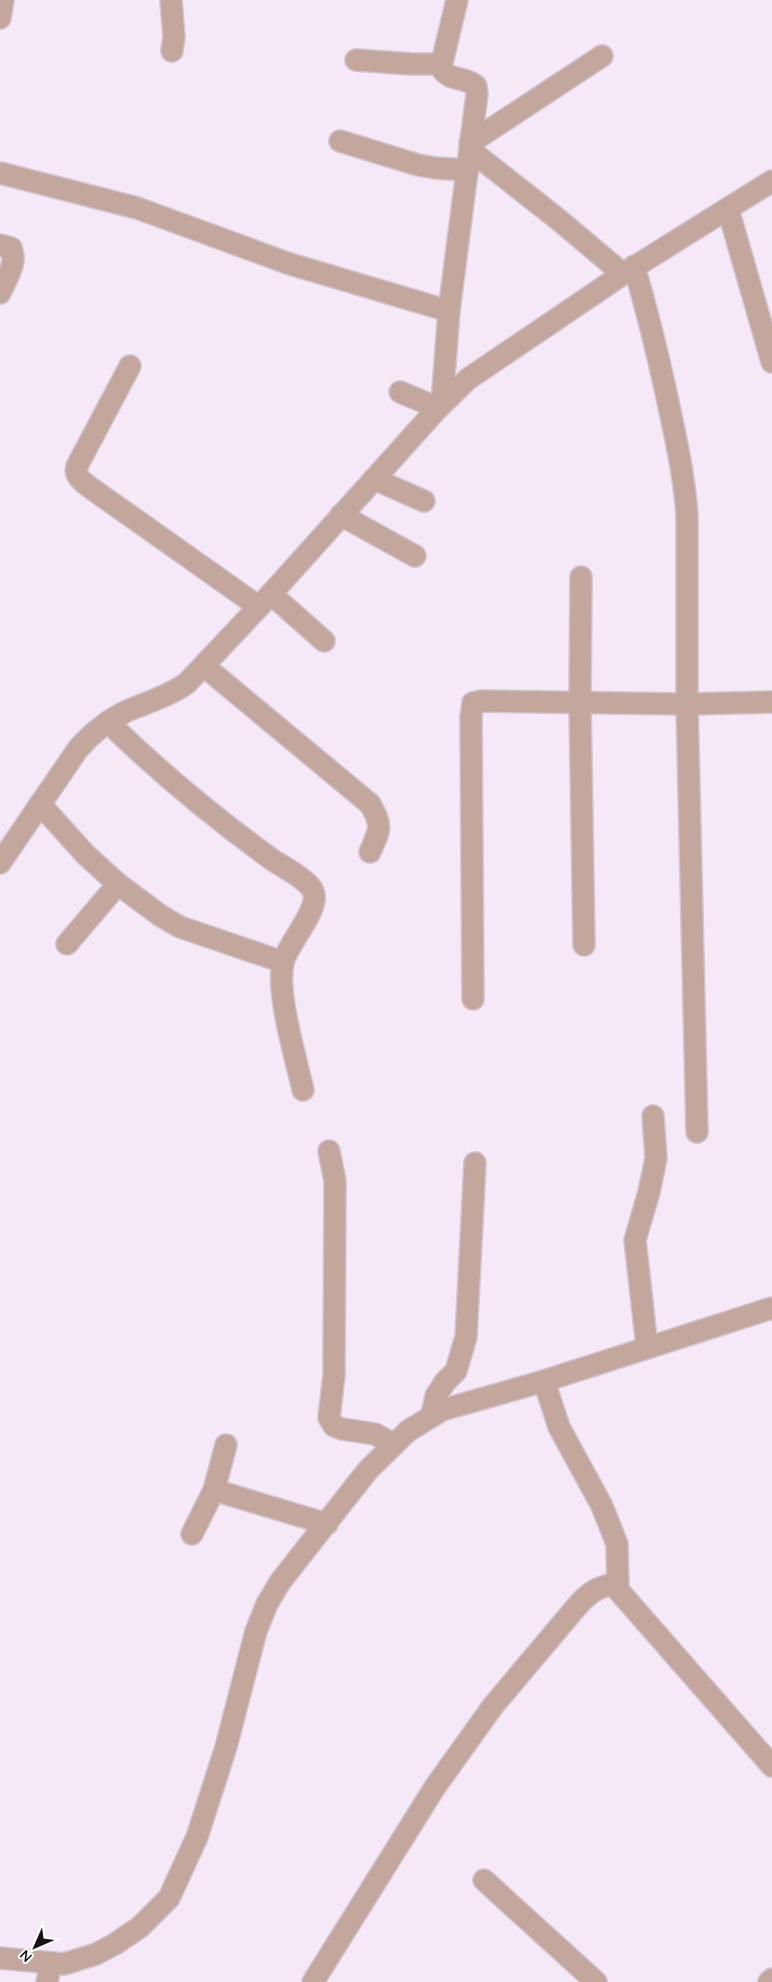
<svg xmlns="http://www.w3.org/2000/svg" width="772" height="1982" font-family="Quicksand,sans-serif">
  <rect width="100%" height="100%" fill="#f5e9f7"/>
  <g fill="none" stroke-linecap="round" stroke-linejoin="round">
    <g stroke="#d1c6d3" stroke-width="24">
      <g id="minor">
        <path d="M171,0L174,37L172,51"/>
        <path d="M0,18L3,0"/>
        <path d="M356,60L411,64H441"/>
        <path d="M340,141L418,165L435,168L468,170"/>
        <path d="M470,143L602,56"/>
        <path d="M470,150L559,220L623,274"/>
        <path d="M0,173L137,208L290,264L449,311"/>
        <path d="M728,209L772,362"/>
        <path d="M0,245L11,248C18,262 6,279 0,293"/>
        <path d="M634,266C646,307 656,347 665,388C674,430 684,472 687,516V704L697,1132"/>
        <path d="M130,366L77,466C74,475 81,480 88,486L259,607"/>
        <path d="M400,392L438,408"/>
        <path d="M442,403L449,311L477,94L476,86C465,76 448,82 441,67L457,0"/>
        <path d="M374,479L424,501"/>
        <path d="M341,515L415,556"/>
        <path d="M581,577L580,703L584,945"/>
        <path d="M271,594L324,641"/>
        <path d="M204,666L370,804C383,826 380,829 370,852"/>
        <path d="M108,722C159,772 216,819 274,861C284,867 309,881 313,891C321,909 287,944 283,963C276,992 296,1059 303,1090"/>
        <path d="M40,804L86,855L118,884L161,916L180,927L283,962"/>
        <path d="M0,863L78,749C92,733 108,720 127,711C148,702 169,696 187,683L271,594L438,408L468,379L623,274L772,181"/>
        <path d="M67,944L118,884"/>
        <path d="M473,999L471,717L473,703L482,701L687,704L772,702"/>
        <path d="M329,1151L335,1181L334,1375L329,1418L334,1426L342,1429L375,1434L393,1444"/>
        <path d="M647,1347L635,1240L649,1192L656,1158L653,1116"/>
        <path d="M544,1381L559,1427L602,1506L617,1544L618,1590L772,1766"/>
        <path d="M432,1415L436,1396L445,1382L456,1371L466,1337L475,1163"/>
        <path d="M214,1490L226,1445"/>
        <path d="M192,1534L214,1490L327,1524"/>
        <path d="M484,1880L596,1982"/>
        <path d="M0,1958L64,1964L96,1954L115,1944L140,1927L169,1898L197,1837L226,1747L256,1631L267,1604L280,1582L368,1470L408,1431L442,1410L544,1381L772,1308"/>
        <path d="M47,1982L51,1963"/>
        <path d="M313,1982L435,1787L493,1706L578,1605C591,1591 598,1587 617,1583"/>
        <path d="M769,1982L772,1979"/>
      </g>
    </g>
    <use href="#minor" stroke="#c3a79d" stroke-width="21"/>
  </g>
  <g transform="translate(35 1947) rotate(225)" stroke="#ffffff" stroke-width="4" paint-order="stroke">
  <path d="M0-4L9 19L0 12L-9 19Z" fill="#151116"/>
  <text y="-8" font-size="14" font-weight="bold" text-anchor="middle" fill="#151116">N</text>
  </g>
</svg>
